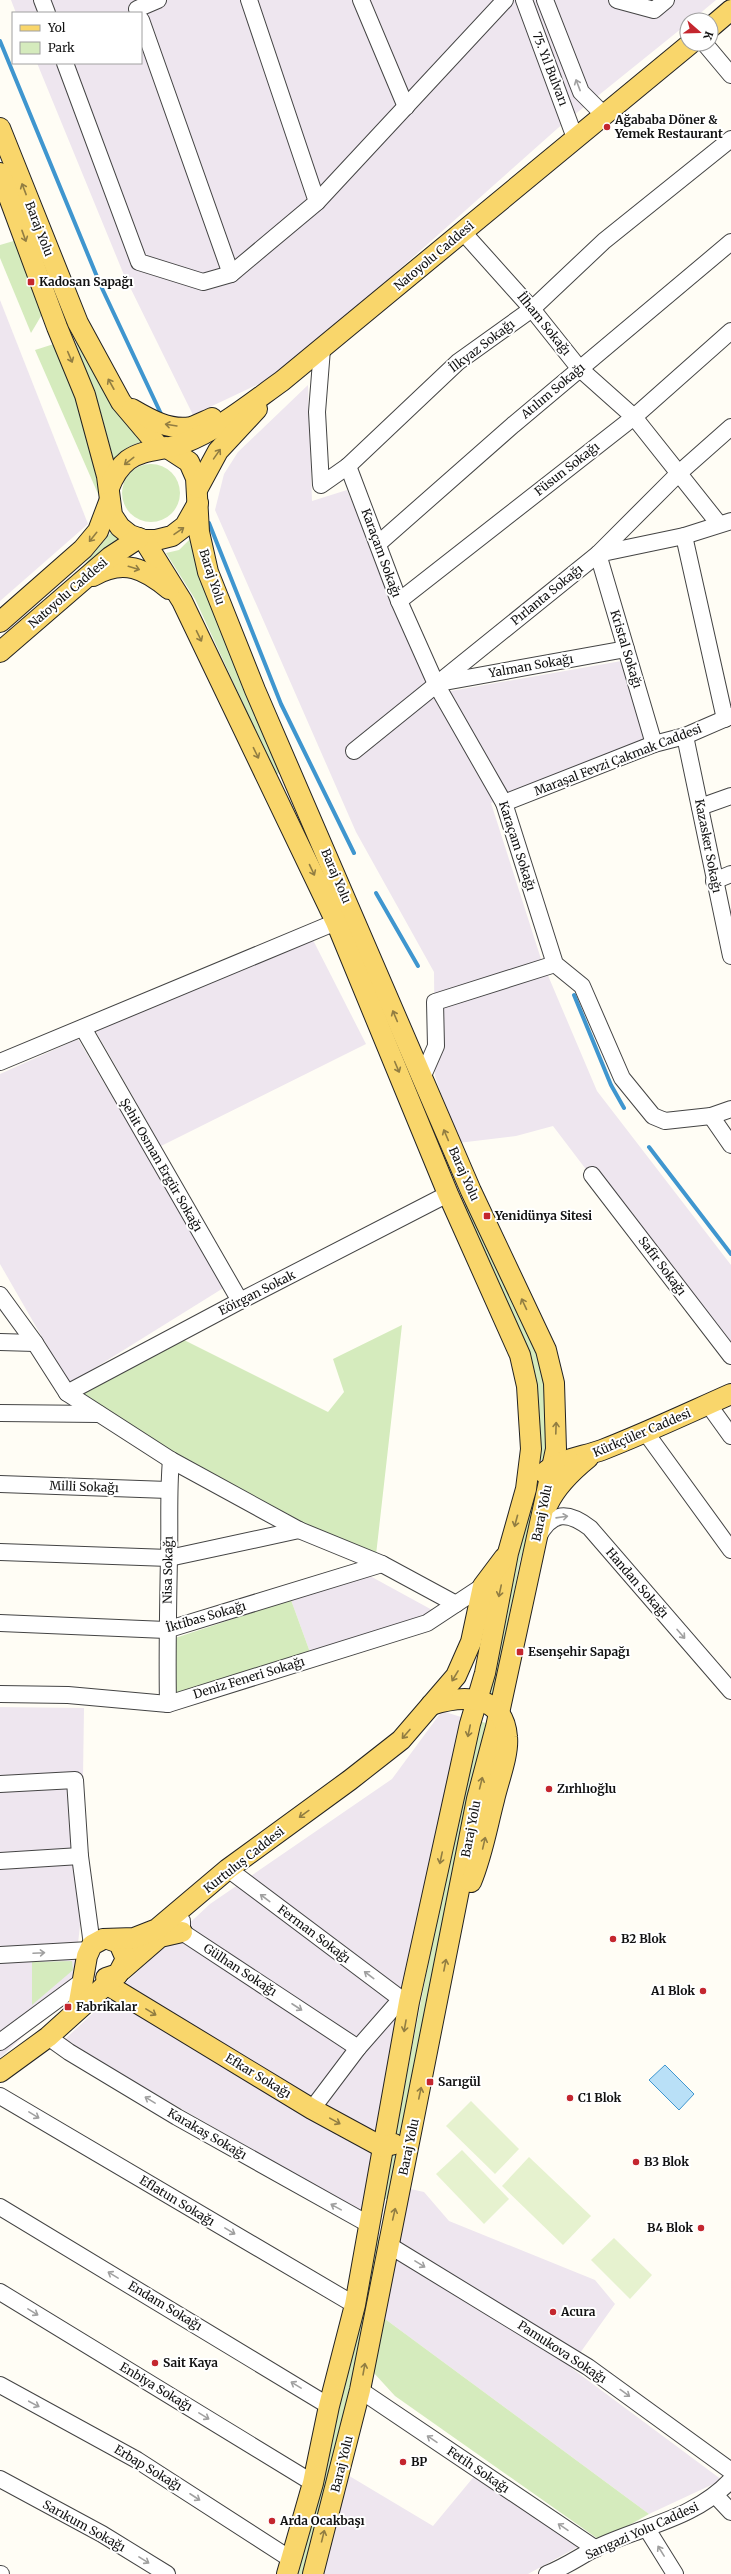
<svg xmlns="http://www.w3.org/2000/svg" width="731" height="2574" font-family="Merriweather,serif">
  <rect width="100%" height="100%" fill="#fffdf5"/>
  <g fill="#eee6ef">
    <path d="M11,0H716L692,20H687V24L558,128L284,372L193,415L124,275L37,63H141V13H16Z"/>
    <path d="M0,300L88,524L0,601Z"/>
    <path d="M308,385L312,501L347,490L434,694L627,660L645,744L491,803L541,959L597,1091L731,1265V1360L553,1126L516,1136L458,1143L435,1076L434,972L356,832L215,510L224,474L238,452Z"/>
    <path d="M313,940L366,1044L161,1146L95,1030Z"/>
    <path d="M78,1039L225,1287L69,1384L0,1264V1074Z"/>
    <path d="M370,1576L434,1611L425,1620L311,1655L291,1600Z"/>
    <path d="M0,1707L84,1708L81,1916L73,1990L0,2058Z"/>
    <path d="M442,1711L461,1717L362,2212L63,2041L210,1904L392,1779Z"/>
    <path d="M406,2188L424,2192L449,2221L595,2280L615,2304L570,2367L722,2480L649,2514L381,2316Z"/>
    <path d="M481,2468L585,2543L528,2574H320L346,2474L433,2526Z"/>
  </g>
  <g fill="#d5ebbd">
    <path d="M17,240L44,311L31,333L0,258V245Z"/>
    <path d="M81,341L143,441L128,447L114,461L99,406L76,343Z"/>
    <path d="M57,343L78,395L102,503L35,350Z"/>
    <circle cx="151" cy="493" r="29"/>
    <path d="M112,531L125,541L75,576Z"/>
    <path d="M193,536L281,772L276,775L195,599L166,553L179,550Z"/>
    <path d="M468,1203L535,1350L547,1395L546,1460H540L537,1400L461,1206Z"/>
    <path d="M402,1325L376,1555L303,1525L177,1455L81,1392L182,1339L328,1412L344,1392L333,1359Z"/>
    <path d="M532,1498L538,1500L520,1561L494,1695L484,1694L514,1560Z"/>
    <path d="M291,1600L311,1655L173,1699L175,1638Z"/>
    <path d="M475,1720L486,1723L407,2117L387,2199H383Z"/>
    <path d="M72,1961L73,1970L32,2005V1962Z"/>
    <path d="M374,2236L380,2237L341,2435L305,2574H297L334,2433Z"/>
    <path d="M381,2316L649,2514L601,2541L395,2396L373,2372Z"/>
  </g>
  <g fill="#e6f2cf">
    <path d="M471,2101L519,2149L495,2174L446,2126Z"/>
    <path d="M462,2150L509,2199L484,2224L436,2174Z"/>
    <path d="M529,2157L591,2216L563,2245L502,2186Z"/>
    <path d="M614,2238L652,2275L630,2299L591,2260Z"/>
  </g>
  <path fill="#b9e0f7" stroke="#3f96cf" d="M665,2065L694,2094L679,2110L649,2080Z"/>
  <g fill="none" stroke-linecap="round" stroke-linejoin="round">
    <g stroke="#3f96cf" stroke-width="4">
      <path d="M0,41L100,284L162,416"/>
      <path d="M209,523L281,704L354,853"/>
      <path d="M376,893L418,966"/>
      <path d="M574,995L611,1085L624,1108"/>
      <path d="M649,1147L731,1254"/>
    </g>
    <g stroke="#444" stroke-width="18">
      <g id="minor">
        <path d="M42,0L47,13"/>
        <path d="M361,0L406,107"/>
        <path d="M524,0L575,138"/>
        <path d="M545,0L581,92L603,114"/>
        <path d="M617,0L654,10L666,0"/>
        <path d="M137,9L158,0"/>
        <path d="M141,20L231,274"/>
        <path d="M705,44L731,75"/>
        <path d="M65,63L139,262L203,282L231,274L317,202L249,0"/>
        <path d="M317,202L505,0"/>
        <path d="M463,232L532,309L579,368L634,417L719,524"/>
        <path d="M322,349L317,412L321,485L348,466L458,362L532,309L604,241L731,139"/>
        <path d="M348,466L399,601L436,684L504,803L555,964L582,986L622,1078L653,1116L665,1121L711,1116L731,1109"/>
        <path d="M684,536L725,719"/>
        <path d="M379,543L513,425L731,242"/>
        <path d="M399,601L634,417L731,331"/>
        <path d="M439,683L626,649"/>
        <path d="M685,736L731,956"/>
        <path d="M654,744L598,554L684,536L731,521"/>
        <path d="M354,751L598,554L679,473L731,427"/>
        <path d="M504,803L654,744L685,736L731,716"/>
        <path d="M700,807L731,796"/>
        <path d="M714,881L731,874"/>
        <path d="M83,1028L240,1301"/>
        <path d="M0,1062L336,922"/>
        <path d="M422,1078L436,1046L435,1002L555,964"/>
        <path d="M711,1116L731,1145"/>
        <path d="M592,1175L731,1356"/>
        <path d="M0,1295L35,1343L67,1393L171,1460L299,1530L382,1564L456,1604"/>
        <path d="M0,1342L35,1343"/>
        <path d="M67,1393L240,1301L448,1194"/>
        <path d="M708,1404L731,1436"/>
        <path d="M0,1413L99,1414"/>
        <path d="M646,1433L731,1550"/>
        <path d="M0,1484L168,1490"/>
        <path d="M538,1537C552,1511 568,1511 590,1528L731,1691"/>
        <path d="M0,1552L169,1558L299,1530"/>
        <path d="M0,1623L166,1630L382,1564"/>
        <path d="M0,1694L68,1695L168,1704L427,1623L483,1586"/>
        <path d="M168,1704C167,1655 168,1606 169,1557C170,1525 168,1493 171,1460"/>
        <path d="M0,1784L75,1780L80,1856L92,1945"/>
        <path d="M0,1861L80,1856"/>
        <path d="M228,1869L401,1999L409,2002"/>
        <path d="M182,1921V1932L358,2048"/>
        <path d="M0,1955L89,1950"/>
        <path d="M48,2037L69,2052L177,2117L370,2225"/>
        <path d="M0,2042L84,1980"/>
        <path d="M0,2096L355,2305"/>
        <path d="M312,2109L358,2048L401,1999"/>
        <path d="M0,2207L329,2406"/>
        <path d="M387,2244L588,2367L731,2471"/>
        <path d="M0,2292L313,2483"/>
        <path d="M0,2385L137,2460L292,2560"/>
        <path d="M360,2390L596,2549"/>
        <path d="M0,2479L102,2534L167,2574"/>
        <path d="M716,2496L731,2512"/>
        <path d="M647,2529L675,2574"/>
        <path d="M0,2574H1"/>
        <path d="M547,2574C565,2567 579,2557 596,2548C644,2525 693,2520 731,2480"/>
      </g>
    </g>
    <g stroke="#222" stroke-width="22">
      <g id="major">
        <path d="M711,27L731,10"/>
        <path d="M0,128L78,323L121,402L160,448"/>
        <path d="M0,173L57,327L85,395L107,476L112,515L120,527L130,535L144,540H156L172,536L185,526L198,503"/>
        <path d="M132,409C149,419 170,431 191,427C198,425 205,421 212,418"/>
        <path d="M166,447L189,462L196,478L199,532L208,572L255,690L471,1191L546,1350L554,1383L556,1449L496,1727L477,1799L360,2390L313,2574"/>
        <path d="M109,488C113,477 119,467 128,460C145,448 165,451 184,443C220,429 251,403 282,381L690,44"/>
        <path d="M198,488L218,451L257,409"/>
        <path d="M144,540L182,601L336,922L448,1194L520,1355L527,1386L529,1418L531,1449L526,1489L508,1553L485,1673L470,1724L409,2002L355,2305L329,2406L313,2483L287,2574"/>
        <path d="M93,576C124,558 145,569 169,589"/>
        <path d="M0,622L83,549L98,531L109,502"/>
        <path d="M0,652L110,557L139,538"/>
        <path d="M544,1473C559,1459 583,1457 602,1450C646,1433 688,1413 731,1394"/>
        <path d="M548,1504C557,1485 572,1471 588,1458"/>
        <path d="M431,1705C462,1695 504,1693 507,1737C509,1754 498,1782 494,1800C487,1827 482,1856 471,1882"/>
        <path d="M122,1970L160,1937L182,1932"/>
        <path d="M106,1978L118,1974L126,1959L119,1943L108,1939"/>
        <path d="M106,1984L312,2109L382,2147L394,2144"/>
        <path d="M78,2008L87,1956L92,1945L103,1939L134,1938L157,1929L228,1869L350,1780L401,1740L456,1676L471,1642L483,1586L504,1558"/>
        <path d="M0,2072L48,2037L118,1974"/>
      </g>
    </g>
    <use href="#minor" stroke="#fff" stroke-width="16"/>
    <use href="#major" stroke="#f9d66b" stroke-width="20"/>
  </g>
  <defs><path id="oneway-shaft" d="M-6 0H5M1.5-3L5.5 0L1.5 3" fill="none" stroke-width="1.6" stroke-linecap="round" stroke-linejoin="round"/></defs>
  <g stroke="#a0a0a0">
    <use href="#oneway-shaft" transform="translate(578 85) rotate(-111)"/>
    <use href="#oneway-shaft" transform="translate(562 1517) rotate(-8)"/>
    <use href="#oneway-shaft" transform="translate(681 1634) rotate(49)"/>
    <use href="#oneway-shaft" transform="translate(265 1898) rotate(-143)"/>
    <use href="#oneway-shaft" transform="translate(39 1953) rotate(-3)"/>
    <use href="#oneway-shaft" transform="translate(369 1975) rotate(-143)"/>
    <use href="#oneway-shaft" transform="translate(297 2007) rotate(33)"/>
    <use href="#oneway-shaft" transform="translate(150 2100) rotate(-149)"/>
    <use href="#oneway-shaft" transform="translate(34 2115) rotate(31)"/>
    <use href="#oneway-shaft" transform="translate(336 2207) rotate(-151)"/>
    <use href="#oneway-shaft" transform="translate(230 2231) rotate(31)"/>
    <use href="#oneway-shaft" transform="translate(420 2264) rotate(32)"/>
    <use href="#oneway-shaft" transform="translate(113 2275) rotate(-149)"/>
    <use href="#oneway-shaft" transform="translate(33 2312) rotate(31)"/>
    <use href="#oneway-shaft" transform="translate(296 2385) rotate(-149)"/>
    <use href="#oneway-shaft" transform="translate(625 2393) rotate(36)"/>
    <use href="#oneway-shaft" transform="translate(34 2404) rotate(28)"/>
    <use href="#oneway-shaft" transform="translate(204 2416) rotate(31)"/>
    <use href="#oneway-shaft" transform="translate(432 2439) rotate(-146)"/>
    <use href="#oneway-shaft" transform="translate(195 2497) rotate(33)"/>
    <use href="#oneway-shaft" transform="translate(563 2527) rotate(-146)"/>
    <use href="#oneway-shaft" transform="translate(661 2551) rotate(-122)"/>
    <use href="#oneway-shaft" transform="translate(144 2560) rotate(32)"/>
  </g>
  <g stroke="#917d42">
    <use href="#oneway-shaft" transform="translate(24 189) rotate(-111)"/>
    <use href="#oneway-shaft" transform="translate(24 236) rotate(70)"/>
    <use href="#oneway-shaft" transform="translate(70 357) rotate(67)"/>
    <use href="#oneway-shaft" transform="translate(111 384) rotate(-119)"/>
    <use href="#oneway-shaft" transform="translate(171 425) rotate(-171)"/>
    <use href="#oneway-shaft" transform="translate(217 454) rotate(-55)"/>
    <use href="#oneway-shaft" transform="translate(129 461) rotate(142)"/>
    <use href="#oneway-shaft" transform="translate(179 531) rotate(-35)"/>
    <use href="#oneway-shaft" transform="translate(93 537) rotate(129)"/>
    <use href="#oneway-shaft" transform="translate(134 568) rotate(17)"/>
    <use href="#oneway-shaft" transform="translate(199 636) rotate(64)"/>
    <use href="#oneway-shaft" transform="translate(256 753) rotate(64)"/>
    <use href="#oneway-shaft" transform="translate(312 870) rotate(65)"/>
    <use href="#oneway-shaft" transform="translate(395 1016) rotate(-113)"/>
    <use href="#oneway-shaft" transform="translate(397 1067) rotate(67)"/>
    <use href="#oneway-shaft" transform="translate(446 1135) rotate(-113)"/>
    <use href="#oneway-shaft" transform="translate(524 1304) rotate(-115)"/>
    <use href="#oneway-shaft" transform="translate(556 1428) rotate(-88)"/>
    <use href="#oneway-shaft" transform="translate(516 1521) rotate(105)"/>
    <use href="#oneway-shaft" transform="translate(500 1591) rotate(102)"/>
    <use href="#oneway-shaft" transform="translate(455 1676) rotate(121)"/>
    <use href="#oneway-shaft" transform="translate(469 1731) rotate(102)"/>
    <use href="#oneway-shaft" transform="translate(406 1734) rotate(131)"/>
    <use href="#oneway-shaft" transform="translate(481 1783) rotate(-76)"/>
    <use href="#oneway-shaft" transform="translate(304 1814) rotate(144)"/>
    <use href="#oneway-shaft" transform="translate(484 1843) rotate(-77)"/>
    <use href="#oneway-shaft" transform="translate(441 1858) rotate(102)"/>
    <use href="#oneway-shaft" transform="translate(445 1965) rotate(-79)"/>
    <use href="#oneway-shaft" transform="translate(151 2012) rotate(31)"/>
    <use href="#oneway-shaft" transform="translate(405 2026) rotate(100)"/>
    <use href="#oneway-shaft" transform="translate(420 2093) rotate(-78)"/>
    <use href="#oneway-shaft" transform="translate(335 2121) rotate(29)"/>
    <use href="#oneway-shaft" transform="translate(394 2214) rotate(-77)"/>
    <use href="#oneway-shaft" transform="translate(364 2369) rotate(-80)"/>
    <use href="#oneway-shaft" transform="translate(323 2536) rotate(-76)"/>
  </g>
  <g fill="#c4262e" stroke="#fff" stroke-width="1.5">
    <circle cx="607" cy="127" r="4"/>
    <rect x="27" y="278" width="8" height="8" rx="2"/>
    <rect x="483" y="1212" width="8" height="8" rx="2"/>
    <rect x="516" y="1648" width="8" height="8" rx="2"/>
    <circle cx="549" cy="1789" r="4"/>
    <circle cx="613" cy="1939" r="4"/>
    <circle cx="703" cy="1991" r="4"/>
    <rect x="64" y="2003" width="8" height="8" rx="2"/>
    <rect x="426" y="2078" width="8" height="8" rx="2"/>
    <circle cx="570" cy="2098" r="4"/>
    <circle cx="636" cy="2162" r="4"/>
    <circle cx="701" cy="2228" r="4"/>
    <circle cx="553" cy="2312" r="4"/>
    <circle cx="155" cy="2363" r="4"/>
    <circle cx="403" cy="2462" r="4"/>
    <circle cx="272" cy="2521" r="4"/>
  </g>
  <g text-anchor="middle" stroke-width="4" stroke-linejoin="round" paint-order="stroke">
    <g font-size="12" fill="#111" stroke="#fff">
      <text transform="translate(550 69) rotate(69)" y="4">75. Yıl Bulvarı</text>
      <text transform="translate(39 229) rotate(69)" y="4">Baraj Yolu</text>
      <text transform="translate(434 256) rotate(-40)" y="4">Natoyolu Caddesi</text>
      <text transform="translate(544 324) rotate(51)" y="4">İlham Sokağı</text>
      <text transform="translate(482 346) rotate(-37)" y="4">İlkyaz Sokağı</text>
      <text transform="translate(553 391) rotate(-40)" y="4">Atılım Sokağı</text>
      <text transform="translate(567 469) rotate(-38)" y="4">Füsun Sokağı</text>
      <text transform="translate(381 553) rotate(70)" y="4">Karaçam Sokağı</text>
      <text transform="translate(212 577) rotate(72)" y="4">Baraj Yolu</text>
      <text transform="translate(68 593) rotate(-41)" y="4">Natoyolu Caddesi</text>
      <text transform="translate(547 595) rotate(-39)" y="4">Pırlanta Sokağı</text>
      <text transform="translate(626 649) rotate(73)" y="4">Kristal Sokağı</text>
      <text transform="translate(531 666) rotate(-10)" y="4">Yalman Sokağı</text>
      <text transform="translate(618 760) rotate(-21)" y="4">Maraşal Fevzi Çakmak Caddesi</text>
      <text transform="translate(517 846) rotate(72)" y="4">Karaçam Sokağı</text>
      <text transform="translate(708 846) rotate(79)" y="4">Kazasker Sokağı</text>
      <text transform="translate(336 876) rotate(67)" y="4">Baraj Yolu</text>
      <text transform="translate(161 1165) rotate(60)" y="4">Şehit Osman Ergür Sokağı</text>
      <text transform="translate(464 1174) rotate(66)" y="4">Baraj Yolu</text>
      <text transform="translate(662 1266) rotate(53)" y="4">Safir Sokağı</text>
      <text transform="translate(257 1293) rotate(-27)" y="4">Eöirgan Sokak</text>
      <text transform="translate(642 1433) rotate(-23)" y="4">Kürkçüler Caddesi</text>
      <text transform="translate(84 1487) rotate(2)" y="4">Milli Sokağı</text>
      <text transform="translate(542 1513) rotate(-78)" y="4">Baraj Yolu</text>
      <text transform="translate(168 1570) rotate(-89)" y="4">Nisa Sokağı</text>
      <text transform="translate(637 1583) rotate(49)" y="4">Handan Sokağı</text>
      <text transform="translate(206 1617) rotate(-16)" y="4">İktibas Sokağı</text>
      <text transform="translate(249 1678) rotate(-17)" y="4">Deniz Feneri Sokağı</text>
      <text transform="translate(471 1829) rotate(-79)" y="4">Baraj Yolu</text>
      <text transform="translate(244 1860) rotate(-38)" y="4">Kurtuluş Caddesi</text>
      <text transform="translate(314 1934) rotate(37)" y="4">Ferman Sokağı</text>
      <text transform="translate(240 1970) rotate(33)" y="4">Gülhan Sokağı</text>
      <text transform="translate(258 2076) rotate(31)" y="4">Efkar Sokağı</text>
      <text transform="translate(207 2134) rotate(30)" y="4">Karakaş Sokağı</text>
      <text transform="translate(409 2147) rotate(-78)" y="4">Baraj Yolu</text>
      <text transform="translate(177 2201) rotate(31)" y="4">Eflatun Sokağı</text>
      <text transform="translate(165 2306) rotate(31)" y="4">Endam Sokağı</text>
      <text transform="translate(562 2352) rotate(33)" y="4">Pamukova Sokağı</text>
      <text transform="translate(156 2387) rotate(31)" y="4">Enbiya Sokağı</text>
      <text transform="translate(342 2464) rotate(-76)" y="4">Baraj Yolu</text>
      <text transform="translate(148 2468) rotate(31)" y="4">Erbap Sokağı</text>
      <text transform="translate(478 2470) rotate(34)" y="4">Fetih Sokağı</text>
      <text transform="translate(84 2526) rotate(29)" y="4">Sarıkum Sokağı</text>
      <text transform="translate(642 2531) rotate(-24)" y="4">Sarıgazi Yolu Caddesi</text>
    </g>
    <g font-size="12" font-weight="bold" fill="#111" stroke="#fff" text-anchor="start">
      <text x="615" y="124">Ağababa Döner &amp;<tspan x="615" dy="14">Yemek Restaurant</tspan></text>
      <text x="39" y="286">Kadosan Sapağı</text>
      <text x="495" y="1220">Yenidünya Sitesi</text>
      <text x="528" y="1656">Esenşehir Sapağı</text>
      <text x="557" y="1793">Zırhlıoğlu</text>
      <text x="621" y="1943">B2 Blok</text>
      <text x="695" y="1995" text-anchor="end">A1 Blok</text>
      <text x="76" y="2011">Fabrikalar</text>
      <text x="438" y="2086">Sarıgül</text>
      <text x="578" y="2102">C1 Blok</text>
      <text x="644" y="2166">B3 Blok</text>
      <text x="693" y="2232" text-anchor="end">B4 Blok</text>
      <text x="561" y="2316">Acura</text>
      <text x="163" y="2367">Sait Kaya</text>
      <text x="411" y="2466">BP</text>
      <text x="280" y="2525">Arda Ocakbaşı</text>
    </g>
  </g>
  <rect x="12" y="12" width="130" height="52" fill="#ffffff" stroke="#a0a0a0"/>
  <rect x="20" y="25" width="20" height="6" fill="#f9d66b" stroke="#a0a0a0"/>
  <text x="48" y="32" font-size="12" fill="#111111">Yol</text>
  <rect x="20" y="42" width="20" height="12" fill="#d5ebbd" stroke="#a0a0a0"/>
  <text x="48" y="52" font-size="12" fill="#111111">Park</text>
  <g transform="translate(699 32) rotate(110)"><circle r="19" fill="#ffffff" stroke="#a0a0a0"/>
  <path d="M0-3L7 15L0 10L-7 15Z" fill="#c4262e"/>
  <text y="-6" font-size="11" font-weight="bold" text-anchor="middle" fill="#111111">K</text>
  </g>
</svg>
